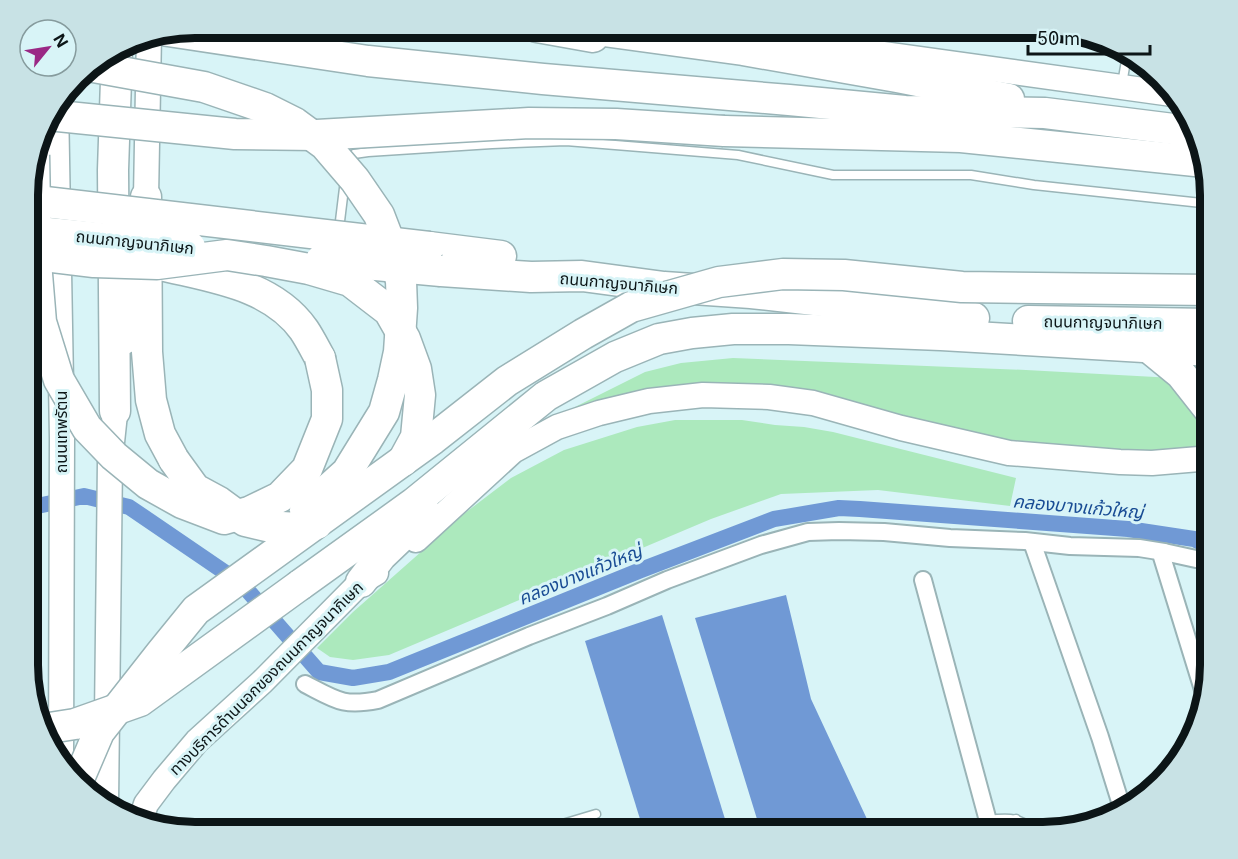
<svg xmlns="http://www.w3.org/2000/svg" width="1238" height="859" font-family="Inter,'Noto Sans Thai',sans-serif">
  <rect width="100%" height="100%" fill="#d8f4f7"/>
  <g fill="#ace9bd">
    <path d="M733,358L1026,370L1211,380V463L1119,469L775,404L672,403L562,418L569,410L645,372L681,363Z"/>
    <path d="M675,420H742L775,425L804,427L833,432L1016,478L1010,506L878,490L781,494L711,519L389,655L353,660L330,657L317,648L353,612L465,513L511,478L564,450L637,427Z"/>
  </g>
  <g fill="#7099d5">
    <path d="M786,595L811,699L873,832H761L695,618Z"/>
    <path d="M662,615L729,832H644L585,641Z"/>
  </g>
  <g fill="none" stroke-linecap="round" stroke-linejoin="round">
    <path stroke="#7099d5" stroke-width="16" d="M28,508L84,496L129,507L242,584L319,672L353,678L389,672L641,570L774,519L839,508L860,509L1128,529L1194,539L1211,548"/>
    <g stroke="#9ab4b7" stroke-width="11">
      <g id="lane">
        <path d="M1122,84L1127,55"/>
        <path d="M347,161L348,158L354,154L368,152L492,144L566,141L738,155L833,175H971L1034,185L1211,204"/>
        <path d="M340,221L345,180"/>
        <path d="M1016,819L1019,832"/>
        <path d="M988,820C1012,817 1018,818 1039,832"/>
        <path d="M536,832L596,814"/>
      </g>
    </g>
    <g stroke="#9ab4b7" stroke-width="20">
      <g id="street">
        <path d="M1032,542L1100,737L1123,811"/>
        <path d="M1164,552L1162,557L1204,693"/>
        <path d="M923,580L991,832"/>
        <path d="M305,684C336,700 343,707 378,700L529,636L607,606L667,580L761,545L808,532L839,531L884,532L950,538L1025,541L1070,546L1139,548L1164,552L1196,559"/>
      </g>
    </g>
    <g stroke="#9ab4b7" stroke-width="27">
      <g id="secondary">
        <path d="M689,27L1172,94"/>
        <path d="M56,103L62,438L61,762"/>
        <path d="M144,215L146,197L149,34"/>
        <path d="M125,342L136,264"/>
        <path d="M416,540L513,451L557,427L599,413L649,401L703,395L769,397L813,403L901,428L1009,453L1120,462L1152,463L1211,458"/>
        <path d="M106,803L110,461L117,395"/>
        <path d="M142,816L146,804L164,780L197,741L262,682L361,582L376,573"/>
      </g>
    </g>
    <g stroke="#9ab4b7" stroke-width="33">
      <g id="highway">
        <path d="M537,27L593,37"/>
        <path d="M574,27L743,50L897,77L1009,99"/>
        <path d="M168,31L368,61L543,79L789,100L905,111L1045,113L1197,132"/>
        <path d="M724,131L961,137L1205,162"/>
        <path d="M146,197L147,352L151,400L160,434L174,460"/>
        <path d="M429,247L501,256"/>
        <path d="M157,264C208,277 271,283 304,330C310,339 315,349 320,358"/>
        <path d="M441,271L531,277L582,276L664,287L751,293L974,318"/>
        <path d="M1028,321L1211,324"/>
        <path d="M1148,347L1181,374L1211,412"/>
        <path d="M115,411L113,170L117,50"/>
        <path d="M361,582L381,556L426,513"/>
        <path d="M300,585L414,503L546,396L615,357L659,339L692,333L733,329H789L941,335L1211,351"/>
      </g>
    </g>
    <use href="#lane" stroke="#fff" stroke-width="8"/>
    <use href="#street" stroke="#fff" stroke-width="16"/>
    <use href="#secondary" stroke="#fff" stroke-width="24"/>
    <use href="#highway" stroke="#fff" stroke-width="30"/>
    <g stroke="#9ab4b7" stroke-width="33" stroke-linecap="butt">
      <g id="highway-bridge">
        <path d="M88,66L204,87L265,108L295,123L325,145L355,180L379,215L394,254L401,281L402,308L399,352L393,380L384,412L347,472L305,510"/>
        <path d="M48,115L235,134L317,135L529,123L616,124L724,131"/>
        <path d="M34,155L36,262L41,322L59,380L87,428L114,456L148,484L182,503L224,519L249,512L280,497L307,469L327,419V390L320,358"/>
        <path d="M28,200L429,247"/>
        <path d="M28,231L190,247"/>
        <path d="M28,254L94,262L157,264L227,255L266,261L309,269L350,281L389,311L405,339L416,369L420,395L416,437L403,461"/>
        <path d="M321,260L441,271"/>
        <path d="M174,460L195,489L219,502L245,521L266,526L297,528L317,524"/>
        <path d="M43,729L75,724L140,701L300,585"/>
        <path d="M78,781L99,732L161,653L196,610L433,439L507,381L583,334L631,307L719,282L783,274L844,275L962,287L1211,290"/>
      </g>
    </g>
    <use href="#highway-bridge" stroke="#fff" stroke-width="30"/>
  </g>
  <g text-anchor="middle" stroke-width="6" stroke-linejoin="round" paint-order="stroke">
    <g font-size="16" fill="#0c1517" stroke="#d8f4f7">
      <text transform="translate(135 242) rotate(6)" y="6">ถนนกาญจนาภิเษก</text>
      <text transform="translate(619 283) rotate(5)" y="6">ถนนกาญจนาภิเษก</text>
      <text transform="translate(1103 322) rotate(1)" y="6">ถนนกาญจนาภิเษก</text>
      <text transform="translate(61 432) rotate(-90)" y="6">ถนนเทพรัตน</text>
      <text transform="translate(266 678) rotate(-45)" y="6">ทางบริการด้านนอกของถนนกาญจนาภิเษก</text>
    </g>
    <g font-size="18" font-style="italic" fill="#194c94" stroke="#d8f4f7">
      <text transform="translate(1078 507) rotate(5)" y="6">คลองบางแก้วใหญ่</text>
      <text transform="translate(580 575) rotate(-22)" y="6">คลองบางแก้วใหญ่</text>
    </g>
  </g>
  <path d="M0 0H1238V859H0ZM195 38H1043A157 157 0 0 1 1200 195V665A157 157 0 0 1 1043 822H195A157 157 0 0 1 38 665V195A157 157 0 0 1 195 38Z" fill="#c8e2e5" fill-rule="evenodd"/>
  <path fill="none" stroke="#0c1517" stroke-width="8" d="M195 38H1043A157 157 0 0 1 1200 195V665A157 157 0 0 1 1043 822H195A157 157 0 0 1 38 665V195A157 157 0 0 1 195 38Z"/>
  <g transform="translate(48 48) rotate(60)"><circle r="28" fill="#d8f4f7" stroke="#869b9d" stroke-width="1.5"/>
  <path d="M0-4.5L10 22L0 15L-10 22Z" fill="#9a2885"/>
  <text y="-9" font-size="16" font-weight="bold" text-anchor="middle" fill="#0c1517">N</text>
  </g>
  <path d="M1028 45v9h122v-9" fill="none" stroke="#0c1517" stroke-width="3"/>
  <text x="1037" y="45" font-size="18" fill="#0c1517" stroke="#d8f4f7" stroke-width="4.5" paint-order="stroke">50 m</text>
</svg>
